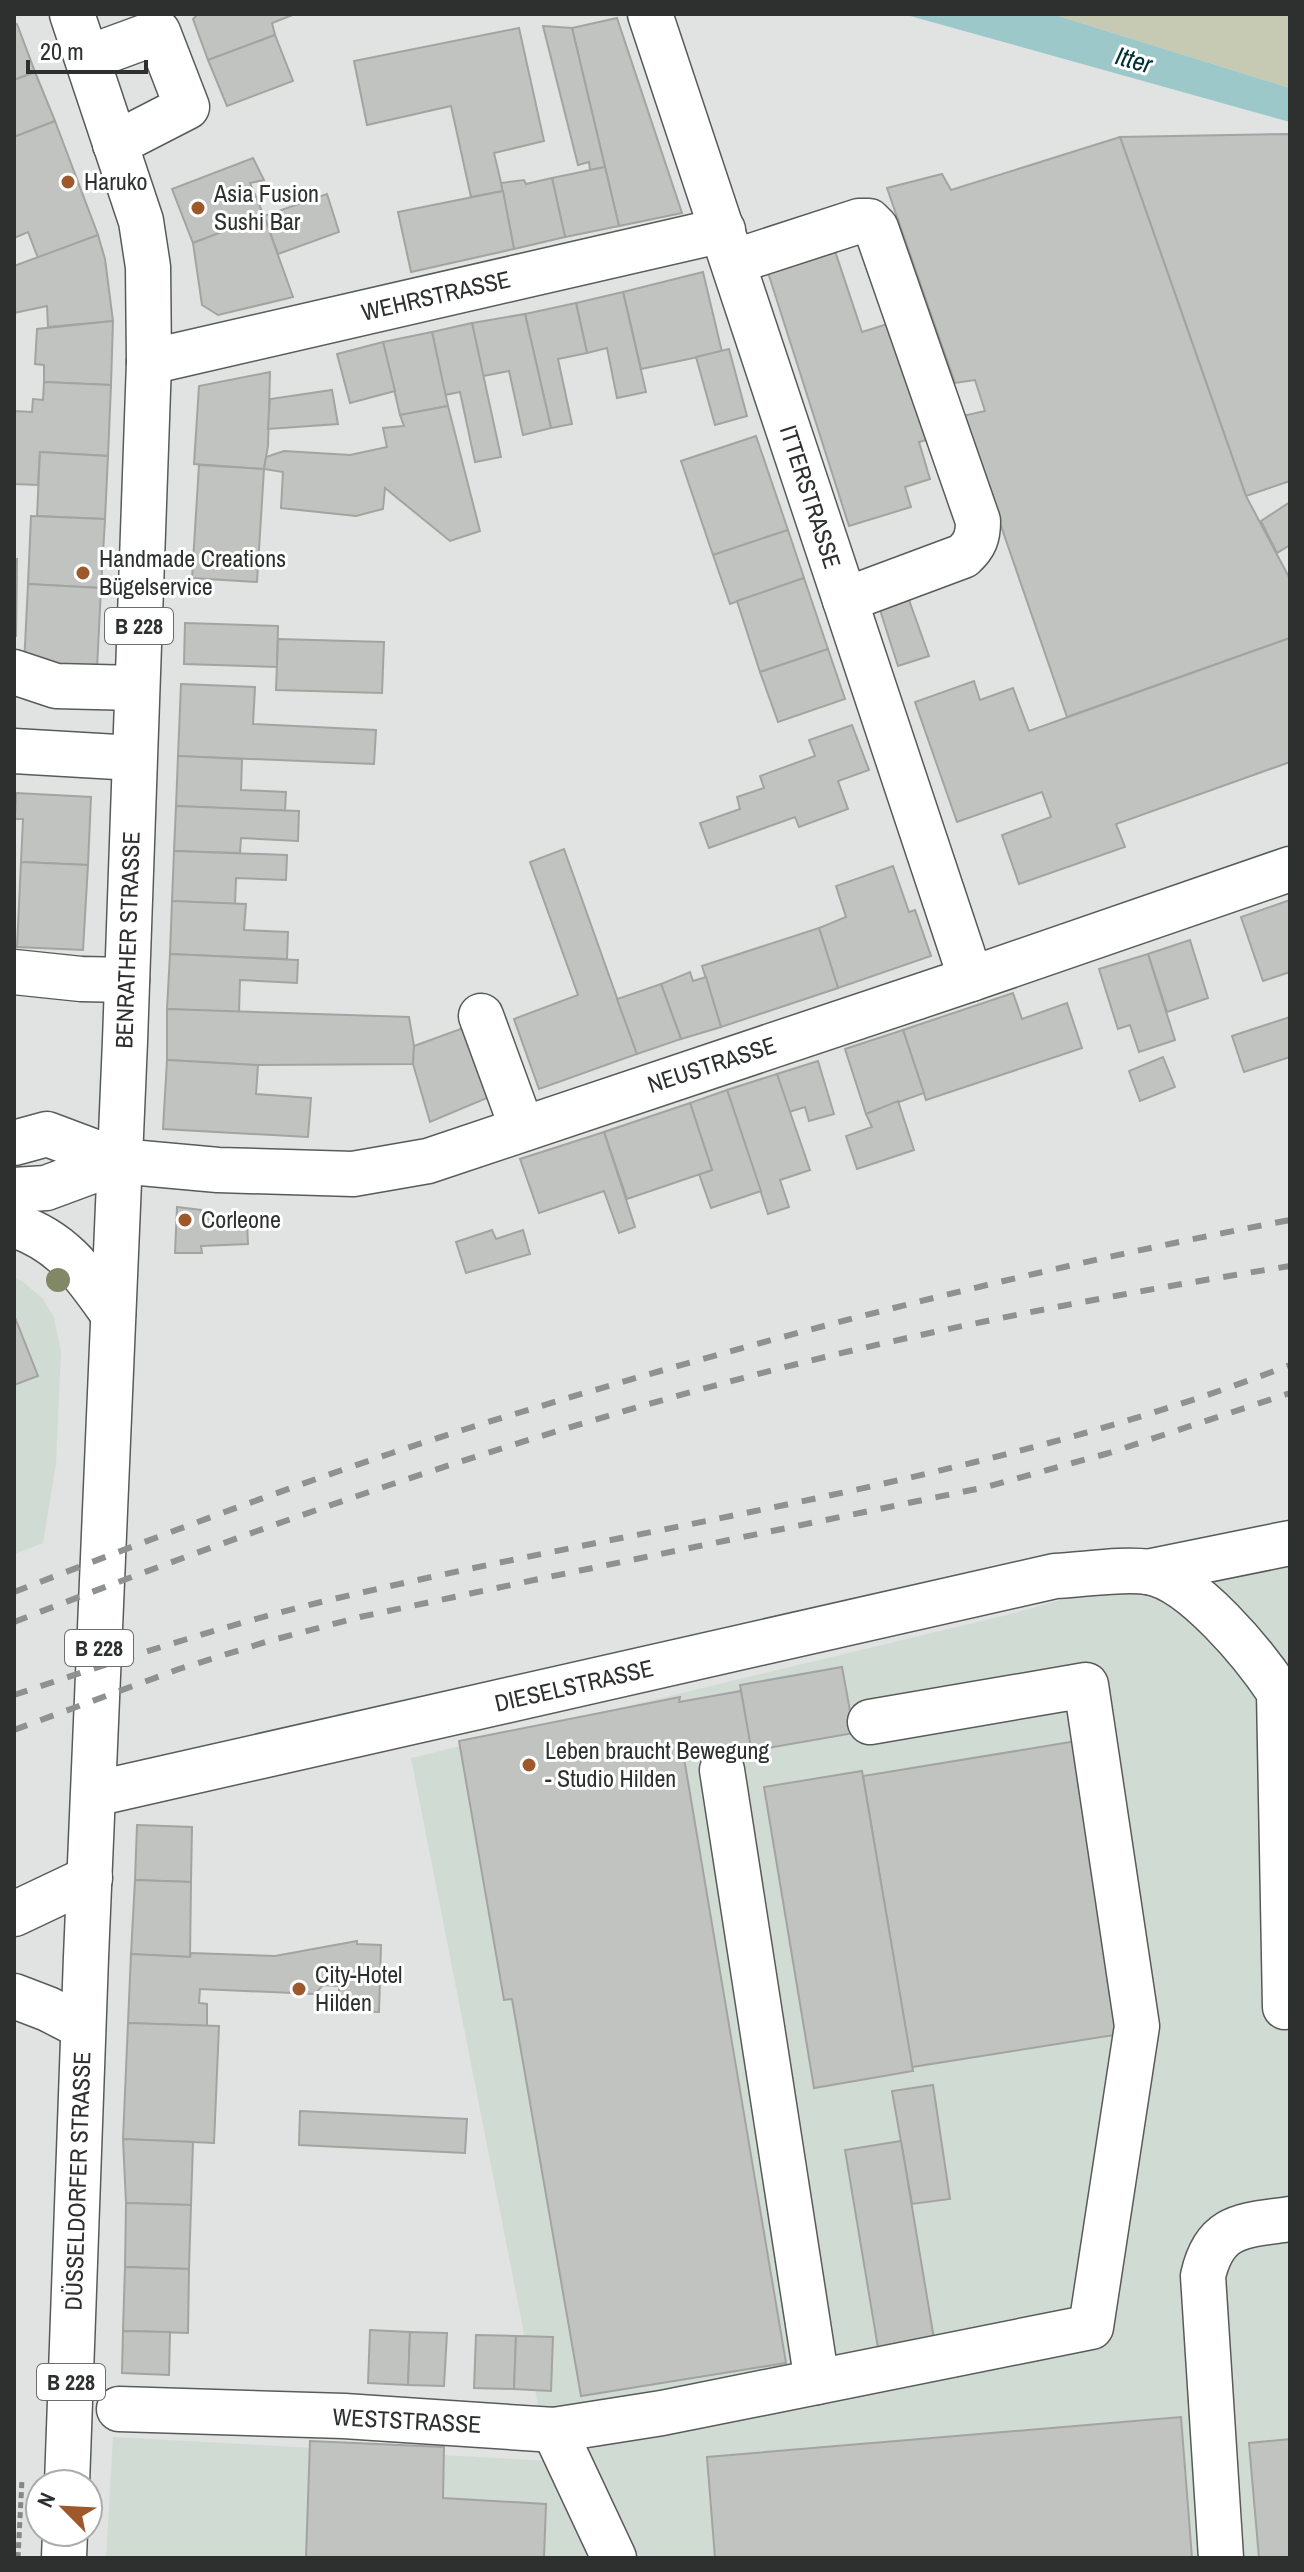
<svg xmlns="http://www.w3.org/2000/svg" width="1304" height="2572" font-family="'Archivo Narrow',sans-serif">
  <rect width="100%" height="100%" fill="#e0e3e1"/>
  <g fill="#d0dbd4">
    <path d="M14,1278L22,1281L43,1299L54,1318L61,1352L56,1464L43,1543L14,1554Z"/>
    <path d="M1290,1536V2558H106L113,2437L549,2461L411,1758L1007,1615Z"/>
  </g>
  <path fill="#c6cab2" d="M1052,14H1290V88Z"/>
  <path fill="#9cc8ca" d="M903,14H1052L1290,88V122Z"/>
  <g fill="#c1c3c1" stroke="#a3a4a2" stroke-width="2">
    <path d="M198,14H295L272,23L275,35L208,60L193,19Z"/>
    <path d="M617,18L682,213L619,226L572,28Z"/>
    <path d="M17,24L35,72L14,80V25Z"/>
    <path d="M543,26L572,28L605,167L590,170L589,162L578,165Z"/>
    <path d="M519,28L544,141L494,153L503,191L471,197L451,106L367,125L354,61Z"/>
    <path d="M275,35L293,81L227,106L208,60Z"/>
    <path d="M35,72L55,121L14,137V80Z"/>
    <path d="M55,121L98,235L38,258L28,232L14,238V137Z"/>
    <path d="M1290,134V481L1246,496L1120,137Z"/>
    <path d="M1120,137L1246,496L1290,579V638L1067,717L963,416L985,411L975,380L955,383L887,188L942,174L951,190Z"/>
    <path d="M253,158L264,180L250,183L264,216L193,243L172,189Z"/>
    <path d="M605,167L619,226L565,237L552,178Z"/>
    <path d="M552,178L565,237L514,249L501,183L524,180L526,184Z"/>
    <path d="M503,191L514,249L411,272L398,212Z"/>
    <path d="M327,194L339,232L278,254L264,216Z"/>
    <path d="M264,216L293,297L218,315L202,305L193,243Z"/>
    <path d="M98,235L105,259L113,321L48,327L47,306L14,313V266Z"/>
    <path d="M831,239L862,332L897,321L934,438L919,442L930,479L905,487L911,507L849,526L764,260Z"/>
    <path d="M703,272L722,352L641,369L623,292Z"/>
    <path d="M623,292L646,392L617,398L607,348L587,353L576,303Z"/>
    <path d="M576,303L587,353L558,359L572,424L551,428L525,314Z"/>
    <path d="M525,314L551,428L523,435L509,371L483,376L472,323Z"/>
    <path d="M113,321L111,385L44,382V365L35,364L37,329Z"/>
    <path d="M472,323L501,457L475,462L460,392L445,395L432,332Z"/>
    <path d="M432,332L448,406L400,415L383,342Z"/>
    <path d="M383,342L395,391L350,403L337,354Z"/>
    <path d="M729,349L747,416L715,425L696,357Z"/>
    <path d="M270,372L268,446L264,469L194,464L199,386Z"/>
    <path d="M44,382L111,385L108,456L40,452L38,485L14,484V411L32,412L33,399L43,400Z"/>
    <path d="M332,390L338,424L268,429L270,399Z"/>
    <path d="M448,406L480,531L450,541L385,488L383,509L356,516L281,508L283,472L264,469L266,457L284,451L350,455L387,447L383,428L404,426L400,415Z"/>
    <path d="M756,436L788,530L713,555L681,461Z"/>
    <path d="M40,452L108,456L105,519L37,516Z"/>
    <path d="M199,465L264,469L257,582L192,578Z"/>
    <path d="M1290,502V545L1277,553L1261,521Z"/>
    <path d="M31,516L105,519L101,588L28,584Z"/>
    <path d="M788,530L804,578L730,604L713,555Z"/>
    <path d="M14,559H17L16,636H14Z"/>
    <path d="M804,578L828,649L760,672L737,601Z"/>
    <path d="M28,584L101,588L97,669L24,665Z"/>
    <path d="M909,600L929,656L898,666L880,610Z"/>
    <path d="M185,623L278,626L277,667L184,664Z"/>
    <path d="M1290,638V762L1116,824L1125,847L1019,884L1002,835L1051,817L1042,792L957,822L915,702L974,681L980,700L1013,688L1029,731Z"/>
    <path d="M278,639L384,642L382,693L276,690Z"/>
    <path d="M828,649L845,699L778,722L760,672Z"/>
    <path d="M181,684L255,687L253,724L376,730L374,764L178,756Z"/>
    <path d="M852,725L869,770L838,781L848,809L799,827L795,817L709,848L700,823L740,809L737,797L764,788L760,776L815,756L809,740Z"/>
    <path d="M178,756L242,759L241,790L286,792L285,811L176,806Z"/>
    <path d="M16,793L91,797L88,865L21,862L23,819H15Z"/>
    <path d="M176,806L299,811L298,841L241,838L240,853L174,851Z"/>
    <path d="M564,849L637,1054L539,1089L514,1019L578,995L530,862Z"/>
    <path d="M174,851L287,855L286,880L236,878L235,904L172,901Z"/>
    <path d="M21,862L88,865L83,950L17,947Z"/>
    <path d="M893,866L909,912L915,910L931,956L838,988L819,928L846,917L836,886Z"/>
    <path d="M1290,900V972L1263,981L1241,917Z"/>
    <path d="M172,901L246,904L244,930L288,932L287,959L170,954Z"/>
    <path d="M819,928L838,988L721,1027L702,966Z"/>
    <path d="M1190,940L1208,998L1167,1012L1148,954Z"/>
    <path d="M170,954L298,960L297,983L240,980L239,1012L167,1009Z"/>
    <path d="M1148,954L1175,1040L1139,1052L1130,1025L1118,1029L1099,969Z"/>
    <path d="M690,972L693,981L706,977L721,1027L681,1039L661,984Z"/>
    <path d="M661,984L681,1039L637,1054L617,999Z"/>
    <path d="M1013,993L1022,1019L1067,1003L1082,1048L926,1100L903,1030Z"/>
    <path d="M167,1009L409,1017L414,1046L413,1064L258,1065L167,1060Z"/>
    <path d="M1290,1017V1057L1244,1072L1232,1036Z"/>
    <path d="M466,1027L487,1098L430,1122L413,1064L414,1046Z"/>
    <path d="M903,1030L924,1093L866,1114L845,1049Z"/>
    <path d="M1163,1057L1175,1087L1140,1101L1129,1071Z"/>
    <path d="M167,1060L258,1065L256,1094L311,1098L308,1137L163,1129Z"/>
    <path d="M818,1061L834,1114L809,1121L805,1107L789,1112L777,1074Z"/>
    <path d="M777,1074L810,1170L780,1180L789,1207L768,1214L727,1090Z"/>
    <path d="M727,1090L761,1191L711,1208L699,1174L712,1170L690,1103Z"/>
    <path d="M898,1101L914,1150L857,1169L846,1136L872,1127L866,1114Z"/>
    <path d="M690,1103L712,1170L627,1199L604,1132Z"/>
    <path d="M604,1132L635,1227L619,1233L604,1191L539,1213L520,1159Z"/>
    <path d="M177,1207L201,1210L202,1218L247,1223L248,1244L201,1246L202,1253H175Z"/>
    <path d="M492,1230L496,1239L523,1230L530,1254L466,1273L456,1242Z"/>
    <path d="M14,1315L38,1376L14,1385Z"/>
    <path d="M842,1667L854,1733L751,1751L740,1685Z"/>
    <path d="M741,1691L751,1748L684,1758L786,2363L581,2396L512,1999L504,2000L459,1741L680,1697L679,1702Z"/>
    <path d="M1083,1740L1127,2033L912,2067L863,1776Z"/>
    <path d="M862,1771L913,2071L814,2088L764,1787Z"/>
    <path d="M137,1825L192,1827L191,1882L135,1880Z"/>
    <path d="M135,1880L191,1882L190,1957L131,1954Z"/>
    <path d="M357,1941V1944L381,1945L379,2012L339,2010V1986L323,1985L315,1994L200,1989L199,2003L207,2004V2026L128,2023L131,1954L190,1957L191,1953L275,1956Z"/>
    <path d="M128,2023L219,2026L214,2143L123,2139Z"/>
    <path d="M933,2085L950,2199L912,2204L892,2091Z"/>
    <path d="M300,2111L467,2119L465,2153L299,2145Z"/>
    <path d="M123,2139L193,2142L191,2205L126,2203Z"/>
    <path d="M901,2141L934,2339L878,2348L845,2150Z"/>
    <path d="M126,2203L191,2205L189,2269L125,2267Z"/>
    <path d="M125,2267L189,2269L188,2333L123,2331Z"/>
    <path d="M370,2330L410,2332L408,2385L368,2383Z"/>
    <path d="M123,2331L170,2332L169,2375L122,2373Z"/>
    <path d="M410,2332L447,2333L444,2386L408,2385Z"/>
    <path d="M476,2335L516,2336L514,2389L474,2388Z"/>
    <path d="M516,2336L553,2337L551,2391L514,2389Z"/>
    <path d="M1181,2417L1192,2558H715L707,2457Z"/>
    <path d="M1290,2439V2558H1259L1249,2443Z"/>
    <path d="M310,2441L444,2447L443,2498L546,2504L544,2558H306Z"/>
  </g>
  <g fill="none" stroke-linecap="round" stroke-linejoin="round">
    <g stroke="#595b5a" stroke-width="47">
      <g id="minor">
        <path d="M650,14L971,979"/>
        <path d="M87,58L158,32L187,107L115,144"/>
        <path d="M733,262L859,221H869L876,228L978,521C978,537 975,545 963,556L845,600"/>
        <path d="M149,362L723,230"/>
        <path d="M14,672L56,686L136,688"/>
        <path d="M14,751L134,758"/>
        <path d="M14,972L81,979L127,980"/>
        <path d="M481,1016L522,1128"/>
        <path d="M14,1143L47,1134L119,1161L218,1170L353,1174L428,1161L971,979L1290,869"/>
        <path d="M14,1190L46,1188L119,1161"/>
        <path d="M14,1225C64,1242 84,1273 113,1314"/>
        <path d="M1147,1572L1290,1543"/>
        <path d="M722,1770L817,2382"/>
        <path d="M94,1794L1055,1576C1082,1575 1123,1568 1148,1572C1193,1579 1255,1656 1279,1692L1285,2007"/>
        <path d="M14,1914L90,1878"/>
        <path d="M14,1996L48,2009L83,2027"/>
        <path d="M119,2409L344,2416L554,2430L662,2413L1091,2327L1137,2026L1086,1685L870,1722"/>
        <path d="M554,2430L614,2558"/>
        <path d="M1221,2558L1203,2276C1215,2223 1244,2226 1290,2219"/>
      </g>
    </g>
    <g stroke="#595b5a" stroke-width="47">
      <g id="major">
        <path d="M67,2484L86,1957L125,1041L149,362L148,267L141,221L72,14"/>
        <path d="M64,2558L65,2532"/>
      </g>
    </g>
    <path stroke="#858786" stroke-width="5" stroke-dasharray="6 4" stroke-linecap="butt" d="M18,2558L22,2479"/>
    <use href="#minor" stroke="#fff" stroke-width="44"/>
    <use href="#major" stroke="#fff" stroke-width="44"/>
    <g stroke="#8f9190" stroke-width="6" stroke-dasharray="14 14" stroke-linecap="butt">
      <path d="M14,1592C180,1528 347,1464 518,1413C771,1336 1030,1269 1290,1220"/>
      <path d="M14,1622C279,1519 549,1425 825,1357C979,1320 1134,1291 1290,1266"/>
      <path d="M14,1695C125,1658 236,1621 351,1595C665,1522 987,1482 1290,1365"/>
      <path d="M14,1730L179,1669L269,1641L360,1617L539,1579L986,1487L1109,1453L1290,1393"/>
    </g>
  </g>
  <circle fill="#828765" cx="58" cy="1280" r="12"/>
  <g fill="#9d592b" stroke="#fff" stroke-width="3">
    <circle cx="68" cy="182" r="8"/>
    <circle cx="198" cy="208" r="8"/>
    <circle cx="83" cy="573" r="8"/>
    <circle cx="185" cy="1220" r="8"/>
    <circle cx="529" cy="1765" r="8"/>
    <circle cx="299" cy="1989" r="8"/>
  </g>
  <g text-anchor="middle" stroke-width="6" stroke-linejoin="round" paint-order="stroke">
    <g fill="#fff" stroke="#6d6d6d" stroke-width="2">
      <rect x="105" y="608" width="68" height="36" rx="6"/>
      <rect x="65" y="1630" width="68" height="36" rx="6"/>
      <rect x="37" y="2364" width="68" height="36" rx="6"/>
    </g>
    <g font-size="22" font-weight="bold" fill="#2e2f2f">
      <text x="139" y="634">B 228</text>
      <text x="99" y="1656">B 228</text>
      <text x="71" y="2390">B 228</text>
    </g>
    <g font-size="24" fill="#2e2f2f" stroke="#fff" text-anchor="start">
      <text x="84" y="190">Haruko</text>
      <text x="214" y="202">Asia Fusion<tspan x="214" dy="28">Sushi Bar</tspan></text>
      <text x="99" y="567">Handmade Creations<tspan x="99" dy="28">Bügelservice</tspan></text>
      <text x="201" y="1228">Corleone</text>
      <text x="545" y="1759">Leben braucht Bewegung<tspan x="545" dy="28">- Studio Hilden</tspan></text>
      <text x="315" y="1983">City-Hotel<tspan x="315" dy="28">Hilden</tspan></text>
    </g>
    <g font-size="24" fill="#2e2f2f" stroke="#fff">
      <text transform="translate(436 296) rotate(-13)" y="8">WEHRSTRASSE</text>
      <text transform="translate(810 497) rotate(72)" y="8">ITTERSTRASSE</text>
      <text transform="translate(128 940) rotate(-88)" y="8">BENRATHER STRASSE</text>
      <text transform="translate(712 1065) rotate(-18)" y="8">NEUSTRASSE</text>
      <text transform="translate(574 1686) rotate(-13)" y="8">DIESELSTRASSE</text>
      <text transform="translate(78 2181) rotate(-88)" y="8">DÜSSELDORFER STRASSE</text>
      <text transform="translate(407 2421) rotate(3)" y="8">WESTSTRASSE</text>
    </g>
    <g font-size="26" font-style="italic" fill="#033033" stroke="#fff">
      <text transform="translate(1134 60) rotate(16)" y="9">Itter</text>
    </g>
  </g>
  <rect width="1304" height="2572" fill="none" stroke="#2e2f2f" stroke-width="32"/>
  <g transform="translate(64 2508) rotate(294)"><circle r="38" fill="#ffffff" stroke="#abacac" stroke-width="2"/>
  <path d="M0-6L14 30L0 20L-14 30Z" fill="#9d592b"/>
  <text y="-12" font-size="22" font-weight="bold" text-anchor="middle" fill="#2e2f2f">N</text>
  </g>
  <path d="M28 60v12h118v-12" fill="none" stroke="#2e2f2f" stroke-width="4"/>
  <text x="40" y="60" font-size="24" fill="#2e2f2f" stroke="#ffffff" stroke-width="6" paint-order="stroke">20 m</text>
</svg>
